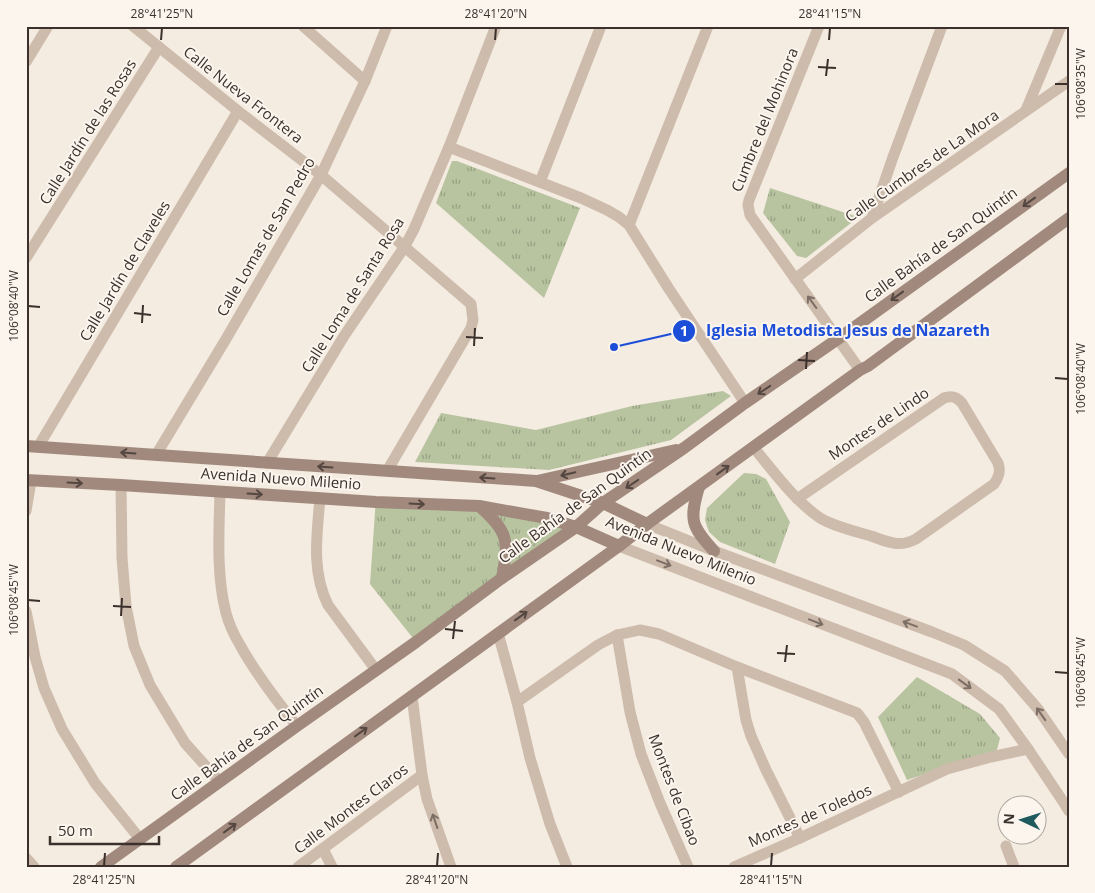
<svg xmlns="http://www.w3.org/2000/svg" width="1095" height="893" font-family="'Open Sans',sans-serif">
  <defs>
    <pattern id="park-tufts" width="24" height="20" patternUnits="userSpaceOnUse" patternTransform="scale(1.25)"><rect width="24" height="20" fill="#b8c4a0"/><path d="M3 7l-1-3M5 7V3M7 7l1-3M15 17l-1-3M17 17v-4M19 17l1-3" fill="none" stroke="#97a083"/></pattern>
  </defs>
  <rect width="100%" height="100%" fill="#f4ebe1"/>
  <g fill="url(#park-tufts)">
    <path d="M452,161H457L580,208L544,298L436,203Z"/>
    <path d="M770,188L855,216L851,223L806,258L797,256L763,213Z"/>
    <path d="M723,391L731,396L671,440L549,470L415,462L441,413L536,430L632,406Z"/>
    <path d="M744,473L756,474L766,479L790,522L775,564L720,542L709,532L705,520L707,508Z"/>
    <path d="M376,498L479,505L571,531L416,642L370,584Z"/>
    <path d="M917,677L980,714L1000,738L997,750L907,780L878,717Z"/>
  </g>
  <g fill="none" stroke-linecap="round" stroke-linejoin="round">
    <g stroke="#cdbbac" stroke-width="11">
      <path d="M133,26L238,111L321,175L471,304L473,320L471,328L387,471"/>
      <path d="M303,26L365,81"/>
      <path d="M819,26L749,200L748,205L750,215L860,370"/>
      <path d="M26,62L48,26"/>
      <path d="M1026,110L1061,26"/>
      <path d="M449,147L581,198L607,210L619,217L629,225L669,289L745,403"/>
      <path d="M540,182L601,26"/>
      <path d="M872,218L893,157L942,26"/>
      <path d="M629,225L708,26"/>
      <path d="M26,258L159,47"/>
      <path d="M795,279L872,218L1069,81"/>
      <path d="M38,447L238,111"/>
      <path d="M754,448C774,472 794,500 820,518C833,526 857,532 871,536C888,542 899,548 916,539L994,484C999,477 1001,471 998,463L962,403C957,397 952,395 944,398L797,499"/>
      <path d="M156,455L226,339L321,175L365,81L387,26"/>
      <path d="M267,463L344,336L405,246L414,229L449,147L496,26"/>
      <path d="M121,485L122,558L126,606L134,646L150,685L185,743L220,782"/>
      <path d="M220,492C219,532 216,574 226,613C229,624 234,635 240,645C256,674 276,700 297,726"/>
      <path d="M320,498C317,534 311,571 328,605L376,670"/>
      <path d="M26,511L31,481"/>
      <path d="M647,524L714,551L932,632L964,645L1005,671L1038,709L1069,754"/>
      <path d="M619,546L952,674L999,709L1028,749L1064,803L1069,811"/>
      <path d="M26,611L35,657L44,688L62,729L95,783L140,839"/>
      <path d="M498,633L517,702L530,758L550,824L567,867"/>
      <path d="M617,635L630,712L641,754L660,803L688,867"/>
      <path d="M737,667L746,720L751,736L766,770L800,838"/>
      <path d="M412,696L422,775L427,799L451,867"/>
      <path d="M517,702L598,645L617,635L640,630L659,634L737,667L857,713L864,722L899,792"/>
      <path d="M1006,846L1014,867"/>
      <path d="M323,849L332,867"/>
      <path d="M26,858L34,867"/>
      <path d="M298,867L422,775"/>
      <path d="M734,867L800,838L947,769L991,757L1028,749"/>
    </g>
    <g stroke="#a18a7d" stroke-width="12">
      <path d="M26,446L536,481L603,503L647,524"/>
      <path d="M26,480L121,485L376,502L479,506L547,518L576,527L619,546"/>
      <path d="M537,481L676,450"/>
      <path d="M699,487C689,520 691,526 714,551"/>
      <path d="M479,506C509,532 509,541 502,578"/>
      <path d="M101,867L297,726L416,642L502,578L576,527L603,503L684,448L745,403L845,334L1069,173"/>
      <path d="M176,867L619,546L647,524L860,370L868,366L1069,218"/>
    </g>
  </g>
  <defs><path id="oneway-shaft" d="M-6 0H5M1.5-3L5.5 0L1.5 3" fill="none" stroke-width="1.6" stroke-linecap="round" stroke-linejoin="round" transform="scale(1.25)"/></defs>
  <g stroke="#544640">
    <use href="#oneway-shaft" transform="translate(1029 202) rotate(144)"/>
    <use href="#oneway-shaft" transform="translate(897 296) rotate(144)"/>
    <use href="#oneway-shaft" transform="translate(764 390) rotate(146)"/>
    <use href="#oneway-shaft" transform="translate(128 453) rotate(-176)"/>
    <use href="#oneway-shaft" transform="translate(325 467) rotate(-176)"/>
    <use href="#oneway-shaft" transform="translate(723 470) rotate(-36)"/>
    <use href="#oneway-shaft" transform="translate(568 474) rotate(167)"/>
    <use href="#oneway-shaft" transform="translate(487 478) rotate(-176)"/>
    <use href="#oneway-shaft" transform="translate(75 483) rotate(3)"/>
    <use href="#oneway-shaft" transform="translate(632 484) rotate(146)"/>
    <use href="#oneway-shaft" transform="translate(255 494) rotate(4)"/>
    <use href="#oneway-shaft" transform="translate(417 504) rotate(3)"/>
    <use href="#oneway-shaft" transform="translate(521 616) rotate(-36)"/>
    <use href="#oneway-shaft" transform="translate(361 732) rotate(-36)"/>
    <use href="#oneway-shaft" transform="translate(230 828) rotate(-36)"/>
  </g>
  <g stroke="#7d6f65">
    <use href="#oneway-shaft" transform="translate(812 302) rotate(-126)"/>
    <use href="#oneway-shaft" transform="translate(664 563) rotate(21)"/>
    <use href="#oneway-shaft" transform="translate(816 622) rotate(21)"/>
    <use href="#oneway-shaft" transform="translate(910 624) rotate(-160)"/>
    <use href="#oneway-shaft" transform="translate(965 684) rotate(36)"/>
    <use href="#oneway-shaft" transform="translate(1041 714) rotate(-125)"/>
    <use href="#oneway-shaft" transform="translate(435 821) rotate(-109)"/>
  </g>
  <path fill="none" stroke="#3b302b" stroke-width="2" d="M161,40L162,28M495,40L496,28M829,40L830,28M818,67L836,68M826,76L828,59M1055,84H1068M28,306L40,307M134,313L151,315M142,323L143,305M466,337L483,338M474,346L475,328M798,360L815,361M806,369L807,352M1055,378L1068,379M28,600L40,601M113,606L131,607M121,616L122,598M445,629L463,631M453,639L455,621M777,653L795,654M785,662L787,645M1055,672L1068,673M104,866L105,853M437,866L438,853M771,866L772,853"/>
  <g text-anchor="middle" stroke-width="4" stroke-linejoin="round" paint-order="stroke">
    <g font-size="15" fill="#3b302b" stroke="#fbf5ee">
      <text transform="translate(243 95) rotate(38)" y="5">Calle Nueva Frontera</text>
      <text transform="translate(765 120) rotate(-68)" y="5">Cumbre del Mohinora</text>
      <text transform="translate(88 132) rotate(-58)" y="5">Calle Jardín de las Rosas</text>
      <text transform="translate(922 166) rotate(-35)" y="5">Calle Cumbres de La Mora</text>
      <text transform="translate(266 237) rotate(-60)" y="5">Calle Lomas de San Pedro</text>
      <text transform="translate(941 245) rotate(-36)" y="5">Calle Bahía de San Quintín</text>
      <text transform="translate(125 271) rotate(-59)" y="5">Calle Jardín de Claveles</text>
      <text transform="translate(353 295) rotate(-58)" y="5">Calle Loma de Santa Rosa</text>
      <text transform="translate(879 424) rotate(-34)" y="5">Montes de Lindo</text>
      <text transform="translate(281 479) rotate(4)" y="5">Avenida Nuevo Milenio</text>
      <text transform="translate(575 506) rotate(-36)" y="5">Calle Bahía de San Quintín</text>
      <text transform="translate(681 551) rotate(22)" y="5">Avenida Nuevo Milenio</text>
      <text transform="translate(247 743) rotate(-36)" y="5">Calle Bahía de San Quintín</text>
      <text transform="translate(674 790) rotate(69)" y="5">Montes de Cibao</text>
      <text transform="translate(351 809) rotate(-37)" y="5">Calle Montes Claros</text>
      <text transform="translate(810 816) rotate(-24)" y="5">Montes de Toledos</text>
    </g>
  </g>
  <path fill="none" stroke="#1d4ed8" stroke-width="2" d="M614 347L684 331"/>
  <g fill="#1d4ed8" stroke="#fbf5ee" stroke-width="2">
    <circle cx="614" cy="347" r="5"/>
    <circle cx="684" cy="331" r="12"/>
  </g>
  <g font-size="15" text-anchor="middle" font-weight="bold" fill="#fff">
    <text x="684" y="336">1</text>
  </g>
  <g font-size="16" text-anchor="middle" font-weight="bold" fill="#1d4ed8" stroke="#fbf5ee" stroke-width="4" stroke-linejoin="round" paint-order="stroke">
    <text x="848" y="336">Iglesia Metodista Jesus de Nazareth</text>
  </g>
  <rect width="1095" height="893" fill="none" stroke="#fbf5ee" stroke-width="55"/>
  <g transform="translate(1022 820) rotate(274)"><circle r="24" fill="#fbf5ee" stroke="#aea6a0"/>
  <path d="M0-4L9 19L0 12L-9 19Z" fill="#1f5a5e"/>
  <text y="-8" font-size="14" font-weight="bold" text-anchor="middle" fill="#3b302b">N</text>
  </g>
  <path d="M50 836v8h109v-8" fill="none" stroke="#3b302b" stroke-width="2.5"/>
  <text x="58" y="836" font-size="15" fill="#3b302b" stroke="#fbf5ee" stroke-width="4" paint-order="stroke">50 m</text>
  <rect x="28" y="28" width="1040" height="838" fill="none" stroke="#3b302b" stroke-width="2"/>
  <g font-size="12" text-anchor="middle" fill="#3b302b">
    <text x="162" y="18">28°41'25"N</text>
    <text x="496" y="18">28°41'20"N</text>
    <text x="830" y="18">28°41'15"N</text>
    <text transform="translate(1081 84) rotate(-90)" y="4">106°08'35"W</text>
    <text transform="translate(14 306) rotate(-90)" y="4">106°08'40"W</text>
    <text transform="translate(1081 379) rotate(-90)" y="4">106°08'40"W</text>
    <text transform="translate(14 600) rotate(-90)" y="4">106°08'45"W</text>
    <text transform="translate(1081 673) rotate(-90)" y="4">106°08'45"W</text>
    <text x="104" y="884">28°41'25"N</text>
    <text x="437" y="884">28°41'20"N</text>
    <text x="771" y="884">28°41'15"N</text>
  </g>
</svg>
